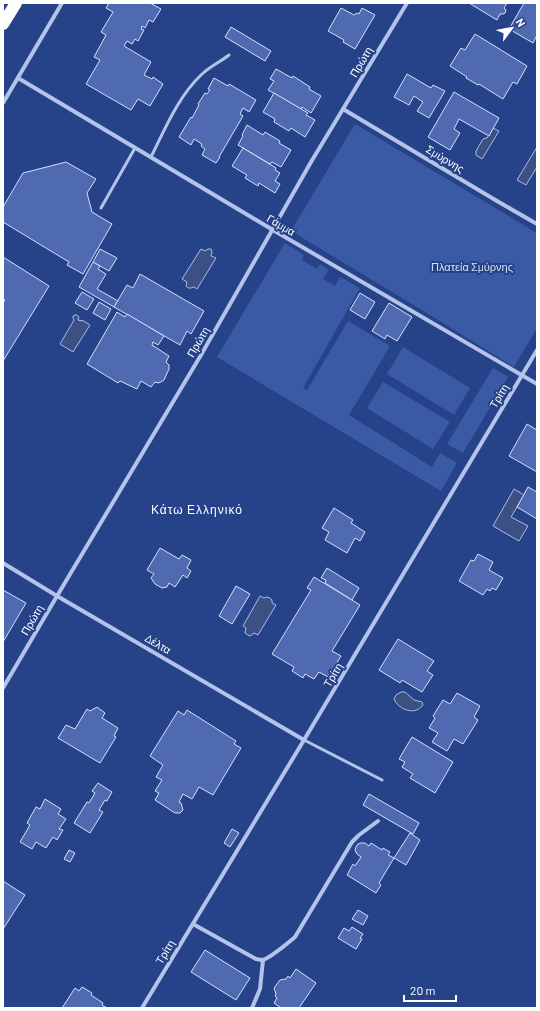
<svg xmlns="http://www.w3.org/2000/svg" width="540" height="1011" font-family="Barlow,sans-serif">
  <rect width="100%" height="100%" fill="#264289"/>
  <g fill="#3b5aa5">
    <path d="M355,124L537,233V328L514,367L417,307L291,231Z"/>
    <path d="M285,243L304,255L302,260L317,269L320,264L329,270L323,279L335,286L340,277L360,288L303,388L307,390L348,321L390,346L349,415L432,467L440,453L457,463L441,491L217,357Z"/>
    <path d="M403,347L470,388L454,415L387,374Z"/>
    <path d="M493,368L508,377L463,453L447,444Z"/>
    <path d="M383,382L450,422L433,449L367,408Z"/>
  </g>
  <g fill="#3c5084" stroke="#a8bcea">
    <path d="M493,128L499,131L482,159L476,155V151L483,139L487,138Z"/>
    <path d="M537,147V167L526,185L517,180Z"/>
    <path d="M201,249L205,251L208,249H211L212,252L211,256L216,258L197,289L194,287L191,288H188L186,286L187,282L182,279Z"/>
    <path d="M75,315H77L79,317L78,320L82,321V320L90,325L73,352L60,344L74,320L73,318V316Z"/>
    <path d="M514,489L524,495L511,517L528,526L519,541L493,526Z"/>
    <path d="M260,596L264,598L267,597L270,598L272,600V603L276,605L258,635L254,633L250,636L248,635L245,633L246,628L243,626Z"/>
    <path d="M401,692H405L414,700L422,702L423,705C415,716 399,710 394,699L396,695Z"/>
  </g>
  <g fill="#4f6ab0" stroke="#d7e0f7">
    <path d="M109,3H150L161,9L153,22L149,20L145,28L142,26L141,29L144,30L138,41L135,39L132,44L127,41L124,46L151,62L144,75L152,79L153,77L163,84L150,106L138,99L131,110L86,84L100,60L94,57L106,35L101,32L113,12L106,8Z"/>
    <path d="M469,3H507L504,8L506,10L505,13L503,14H500L497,20Z"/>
    <path d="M524,3H537V35L533,43L509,29Z"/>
    <path d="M341,8L354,15L357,13L359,14L362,8L375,15L355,49L343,42L344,40L328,31Z"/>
    <path d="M231,27L271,51L265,61L225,37Z"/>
    <path d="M475,34L527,66L517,84L513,82L503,99L479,84L478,85L466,78L467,77L450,66L461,48L465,50Z"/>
    <path d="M276,69L292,78L293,76L310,87L309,89L321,96L311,113L302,107L301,109L268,90L274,81L270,79Z"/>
    <path d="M407,74L431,88L433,85L445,91L429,118L417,111L423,102L414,96L409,105L394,97Z"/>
    <path d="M214,78L228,86L229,84L256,100L249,112L243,108L240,114L243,116L219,157H220L216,163L202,155L205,149L201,146L202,144L194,139L191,145L179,137L191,117L192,118L199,105L198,104L205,93L207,94L210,90L208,89Z"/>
    <path d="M454,92L499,118L489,136L459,119L454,129L460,133L450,150L428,137Z"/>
    <path d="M274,93L308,113L306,115L315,120L305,137L291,128L289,131L274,122L275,119L263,112Z"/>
    <path d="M247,125L263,135L265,132L280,141L279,143L291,150L281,167L272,162L270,164L238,145L243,136L242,135Z"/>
    <path d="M243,148L276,168L275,170L280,173L275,181L280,184L275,193L259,183L258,186L245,178L247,175L232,166Z"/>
    <path d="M66,162L96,179L87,193L92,212L112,224L83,274L67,265L69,262L3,222V207L23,173Z"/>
    <path d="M100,249L117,258L109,271L93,262Z"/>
    <path d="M3,257L49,286L3,361V303L5,300L3,299Z"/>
    <path d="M93,262L100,266L98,269L106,274L97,289L118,301L114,307L79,287Z"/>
    <path d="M140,274L204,311L191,334L187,331L180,345L114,307L127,285L133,288Z"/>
    <path d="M82,292L94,299L87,310L75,303Z"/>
    <path d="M360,293L375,302L365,319L350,310Z"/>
    <path d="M99,302L111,309L105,320L93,313Z"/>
    <path d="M389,303L412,317L397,341L387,335L385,339L372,331Z"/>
    <path d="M117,312L125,317L127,314L164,336L158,345L153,342L152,345L169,356L166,362L169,365V369L164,380L161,382L158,383L155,382L151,387L141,381L137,389L120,381L118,383L87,364Z"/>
    <path d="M527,424L537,430V472L509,456Z"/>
    <path d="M528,487L537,492V519L517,507Z"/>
    <path d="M334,508L353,520L351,523L365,532L360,541L355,538L347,553L325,540L329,532L322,528Z"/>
    <path d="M160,548L179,559L182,555L191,560L187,568L191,571L187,578L183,575L175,587L169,583L167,587L162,588L155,584L151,578L154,574L147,570Z"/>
    <path d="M478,554L493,562L489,570L503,578L496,590L492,588L490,591L487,589L483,595L459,581L471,560L474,561Z"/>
    <path d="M327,568L359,588L352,600L325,583L326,580L321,578Z"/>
    <path d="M314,577L360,605L332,651L341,656L328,677L319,672L314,679L305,674L303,678L292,671L294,667L272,654L311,590L307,588Z"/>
    <path d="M236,586L250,594L232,624L219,616Z"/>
    <path d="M3,590L26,603L3,642Z"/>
    <path d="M398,639L434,661L427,671L433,675L422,692L402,680L400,683L379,670Z"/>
    <path d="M457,693L480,706L474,717L478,720L463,744L454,739L447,751L432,742L438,733L429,728L435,718L433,716L443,700L450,704Z"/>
    <path d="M97,707L105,713L102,718L118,728L114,736L116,737L100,763L58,738L66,725L75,729L87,709L90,711Z"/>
    <path d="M187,710L236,741L234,744L241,748L213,795L199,787L192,799L183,794L179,802L181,803L183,810L180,813H175L155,800L159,793L155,791L162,780L156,777L163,765L150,756L178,711L184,715Z"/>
    <path d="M412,737L453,762L435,793L410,778L413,774L402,767L405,762L399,759Z"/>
    <path d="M98,783L112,792L107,801L105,800L99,810L103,812L90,833L74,823L87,802L89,803L95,793L92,791Z"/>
    <path d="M369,794L419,823L413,834L363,805Z"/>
    <path d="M45,799L61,809L58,814L66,819L59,829L63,830L57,840L53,837L46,848L36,842L32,849L20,842L30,825L27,823L36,807L40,809Z"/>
    <path d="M232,829L239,833L230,847L224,843Z"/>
    <path d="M410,833L420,840L406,865L394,858Z"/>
    <path d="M361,843H365L369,846L371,843L382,850L383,848L390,852L388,855L394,858L379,883L381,885L376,893L347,875L353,864L355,866L361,857L357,854L355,850L356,847L358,844Z"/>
    <path d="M69,850L75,853L70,862L64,859Z"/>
    <path d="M3,881L25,895L3,929Z"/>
    <path d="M358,910L368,916L363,925L352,919Z"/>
    <path d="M352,927L363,934L360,938L362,939L356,949L338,938L344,928L349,931Z"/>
    <path d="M205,950L250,978L236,1000L191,972Z"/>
    <path d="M296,969L316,983L299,1008H281L274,1003L277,998L275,996L276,994L274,988L280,980L286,979L288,976L290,978Z"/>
    <path d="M82,987L92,993L91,995L103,1003L102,1005L107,1008H62L75,988L79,991Z"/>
  </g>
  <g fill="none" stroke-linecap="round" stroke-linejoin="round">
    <g stroke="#b3c3e9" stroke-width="3">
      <path d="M151,157C165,129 178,97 201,75C209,67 220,62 229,55"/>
      <path d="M101,208L135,148"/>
      <path d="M304,740L382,780"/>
    </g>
    <g stroke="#b3c3e9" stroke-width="4">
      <path d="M18,78L273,230L537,384"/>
      <path d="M3,103L62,3"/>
      <path d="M343,109L497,201L537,224"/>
      <path d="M3,563L57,596L304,740"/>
      <path d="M3,688L57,596L201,355L311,162L407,3"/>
      <path d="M193,924L256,959C258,959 260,960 262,960C269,959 289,942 295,937L352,842L359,835L378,821"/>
      <path d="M142,1008L304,740L537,350"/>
      <path d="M252,1008L260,989L263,960"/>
    </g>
    <path stroke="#fff" stroke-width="12" d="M3,24L16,3"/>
  </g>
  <g text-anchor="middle" stroke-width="4" stroke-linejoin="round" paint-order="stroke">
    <g font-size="11" fill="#fff" stroke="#264289">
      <text transform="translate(361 62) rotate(-59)" y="4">Πρώτη</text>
      <text transform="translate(445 159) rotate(31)" y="4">Σμύρνης</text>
      <text transform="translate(281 225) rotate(30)" y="4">Γάμμα</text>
      <text transform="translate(198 342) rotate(-60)" y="4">Πρώτη</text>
      <text transform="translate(499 396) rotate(-59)" y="4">Τρίτη</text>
      <text transform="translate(32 620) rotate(-60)" y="4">Πρώτη</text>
      <text transform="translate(158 644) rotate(30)" y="4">Δέλτα</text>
      <text transform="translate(333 675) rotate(-59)" y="4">Τρίτη</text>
      <text transform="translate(165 952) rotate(-59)" y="4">Τρίτη</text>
    </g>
    <g font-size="11" fill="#d7e0f7" stroke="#264289">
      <text x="472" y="271">Πλατεία Σμύρνης</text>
    </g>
    <g font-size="12" letter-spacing="1" fill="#fff" stroke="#264289">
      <text x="197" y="514">Κάτω Ελληνικό</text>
    </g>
  </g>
  <rect width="540" height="1011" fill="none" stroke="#ffffff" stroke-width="8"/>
  <g transform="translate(512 28) rotate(58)" stroke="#264289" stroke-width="3" paint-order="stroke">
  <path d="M0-3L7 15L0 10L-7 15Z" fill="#ffffff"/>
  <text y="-6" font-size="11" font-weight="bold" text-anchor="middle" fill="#ffffff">N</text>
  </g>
  <path d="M404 995v6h52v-6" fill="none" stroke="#ffffff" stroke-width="2"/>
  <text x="410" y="995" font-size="12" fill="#ffffff" stroke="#264289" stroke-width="3" paint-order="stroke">20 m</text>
</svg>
